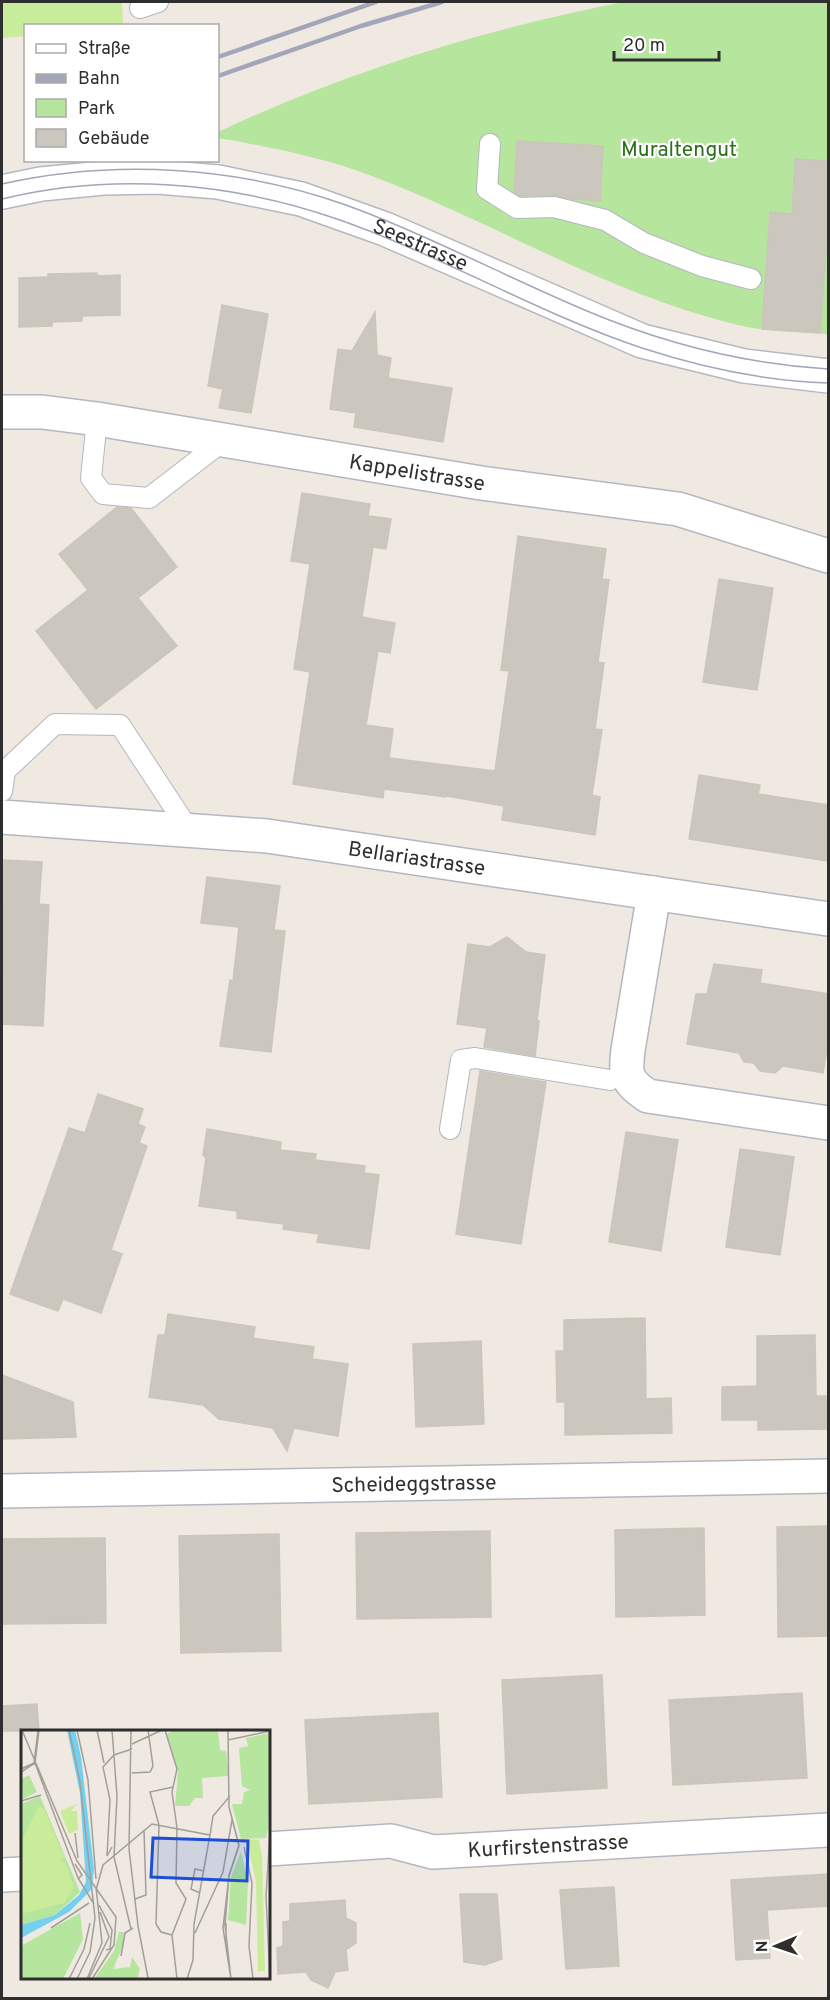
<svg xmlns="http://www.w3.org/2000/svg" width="830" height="2000" font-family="Overpass,sans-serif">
  <rect width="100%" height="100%" fill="#efe9e1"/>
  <path fill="#b6e59e" d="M624,2H828V334C797,332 764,332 734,324C607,293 493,222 372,176C322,157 270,147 218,138V132C346,72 484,29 624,2Z"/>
  <path fill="#c9ec9a" d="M2,2H122L123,25L26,26L25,36L2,38Z"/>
  <g fill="#cbc7bf" stroke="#cbc5ba" stroke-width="1.5">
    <path d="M517,141L603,146L600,201L572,199L554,195L520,196L514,192Z"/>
    <path d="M795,159L828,161V249H826L820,333L762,329L770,212L792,214Z"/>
    <path d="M97,273V276L120,275V315L82,316V321L52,322V326L19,327V278L48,277V274Z"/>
    <path d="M222,305L268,314L251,413L219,408L223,389L208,386Z"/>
    <path d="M375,312L377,355L391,358L388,378L452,388L443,442L354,427L356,413L330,409L338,349L352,351Z"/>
    <path d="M302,493L370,504L368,516L391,519L386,549L373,547L362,617L395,623L390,653L378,651L366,725L393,729L389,758L495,771L509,671L501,670L518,536L606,549L602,579L609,580L598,662L604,663L595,729L602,730L592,795L600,797L595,835L502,820L504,806L447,796L446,797L384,789L383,798L293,784L310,672L294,669L310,564L291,561Z"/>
    <path d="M117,507L131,508L177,567L138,598L177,646L96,709L36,631L88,590L59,554Z"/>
    <path d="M719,579L773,588L757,690L703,682Z"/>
    <path d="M699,775L760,785L758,794L828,805V861L689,839Z"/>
    <path d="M2,860L42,862L39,904L49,905L43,1026L2,1024L3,908H2Z"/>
    <path d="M207,877L280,886L274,930L285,931L271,1052L220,1046L230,980L233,981L239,927L201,923Z"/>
    <path d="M507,937L526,952L545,955L537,1021H539L535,1056L484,1047L487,1028L457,1024L468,944L490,947Z"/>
    <path d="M714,964L762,970L760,983L828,994V1042L823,1073L783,1066L775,1073L760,1071L754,1063L744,1062L739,1053L687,1044L696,994H707Z"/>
    <path d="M480,1071L546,1082L521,1244L456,1234Z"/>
    <path d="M98,1094L143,1109L138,1124L145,1127L139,1143L147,1146L111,1250L122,1254L101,1313L63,1299L58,1311L10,1294L69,1128L85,1133Z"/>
    <path d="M207,1129L281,1142L280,1150L316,1154L315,1160L365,1166L364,1173L379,1175L369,1249L317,1242L319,1234L283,1229L284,1224L237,1218V1211L199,1206L206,1158L203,1155Z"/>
    <path d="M626,1132L678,1140L661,1251L609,1242Z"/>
    <path d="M740,1149L794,1157L780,1255L726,1247Z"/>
    <path d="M168,1314L255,1327L253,1338L314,1347L312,1359L348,1364L338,1436L294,1428L287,1451L273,1428L219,1419L203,1405L149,1397L158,1335H165Z"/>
    <path d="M645,1318L646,1399L671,1398L672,1433L565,1435V1402H557L556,1351H564V1320Z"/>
    <path d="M815,1335L816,1396H826L827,1429L758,1430V1420H722V1387L757,1386V1336Z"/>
    <path d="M481,1341L484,1424L416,1427L413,1344Z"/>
    <path d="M2,1375L73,1402L76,1437L2,1439Z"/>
    <path d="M828,1526V1636L778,1637L777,1527Z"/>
    <path d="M704,1528L705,1615L616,1617L615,1530Z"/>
    <path d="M490,1531L491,1617L357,1619L356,1533Z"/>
    <path d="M279,1534L281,1651L181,1653L179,1536Z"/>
    <path d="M105,1538L106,1623L2,1624V1539Z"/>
    <path d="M602,1675L607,1788L507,1794L502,1680Z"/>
    <path d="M802,1693L807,1778L673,1785L669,1700Z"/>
    <path d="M37,1704L39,1731H2V1706Z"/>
    <path d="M438,1713L442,1797L309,1804L305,1720Z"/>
    <path d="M828,1874V1906L767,1910L770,1958L736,1960L731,1880Z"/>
    <path d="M614,1887L619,1966L566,1969L560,1890Z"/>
    <path d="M460,1894H497L502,1959L485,1965L464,1962Z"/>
    <path d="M345,1900L346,1918L356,1923V1943L346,1950L348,1970L335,1972L328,1988L311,1980L306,1972L278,1974L277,1948L283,1946V1922L290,1921V1904Z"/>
  </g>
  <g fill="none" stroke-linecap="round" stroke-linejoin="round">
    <g stroke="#b4b7c1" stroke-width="22">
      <g id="service">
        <path d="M140,8L158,2"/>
        <path d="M490,144L487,189L517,208L554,207L605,220L644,243L702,266L751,279"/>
        <path d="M97,419L91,478L103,494L149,498L223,441"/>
        <path d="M2,791L5,771L55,724L120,725L189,830"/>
        <path d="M450,1129L461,1060L475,1058L610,1080"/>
      </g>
    </g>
    <g stroke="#b4b7c1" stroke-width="36">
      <g id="minor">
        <path id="s1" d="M2,412H42L97,419L481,483L678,509L828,556"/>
        <path id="s2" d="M2,817L267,836L828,919"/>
        <path d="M654,893L628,1050C625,1075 626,1082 648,1096L828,1123"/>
        <path id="s3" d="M2,1491L828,1476"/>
        <path id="s4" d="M268,1849L391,1841L433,1852L828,1830"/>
        <path d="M2,1875L22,1874"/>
      </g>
    </g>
    <g stroke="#b4b7c1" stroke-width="36">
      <g id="tertiary">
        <path id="s5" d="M2,192L41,184L103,178L158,177L218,182L301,199L385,229L642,341L744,366L828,376"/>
      </g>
    </g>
    <use href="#service" stroke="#fff" stroke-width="20"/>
    <use href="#minor" stroke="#fff" stroke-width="33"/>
    <use href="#tertiary" stroke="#fff" stroke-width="33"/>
    <g stroke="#a3a6b8" stroke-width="1.5">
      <path d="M2,184C114,159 237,166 346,205C428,235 506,277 587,311C663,343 746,364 828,369"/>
      <path d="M2,199C111,172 231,182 337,219C441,255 537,313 642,348C700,367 767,381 828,383"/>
    </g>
    <g stroke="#a3a6b8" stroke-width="4.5">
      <path d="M218,57L376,2"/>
      <path d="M218,76L361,26L442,2"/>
    </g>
  </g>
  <g text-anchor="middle" stroke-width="4.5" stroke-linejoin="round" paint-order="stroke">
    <g font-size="21" fill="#2c6e1b" stroke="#fff">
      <text x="679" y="156">Muraltengut</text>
    </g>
    <g font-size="21" fill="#2e2e2e" stroke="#fff">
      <text dy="7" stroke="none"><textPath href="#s5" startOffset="430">Seestrasse</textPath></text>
      <text dy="7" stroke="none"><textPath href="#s1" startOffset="420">Kappelistrasse</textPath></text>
      <text dy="7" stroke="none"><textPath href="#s2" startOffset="417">Bellariastrasse</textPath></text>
      <text dy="7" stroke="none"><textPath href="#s3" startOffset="412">Scheideggstrasse</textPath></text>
      <text dy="7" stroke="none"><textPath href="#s4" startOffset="282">Kurfirstenstrasse</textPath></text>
    </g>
  </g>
  <g transform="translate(21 1730)">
    <rect width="249" height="249" fill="#efe9e1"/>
    <path d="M154,0H197L199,20L205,21L208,46L181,48L182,68H174L168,76H154L157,42L146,4ZM249,3L247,99L245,108L220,109L211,74H221L223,62L229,60L221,56L218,18L227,16L225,8ZM8,45L16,62L2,69L0,49ZM19,66L59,162L34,185L0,195V74ZM220,121L227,152L225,195L207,190L210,147ZM59,183L62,209L42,249H0V216ZM98,202H103L102,216L92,239L109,237L111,227L119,239L116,249H73L93,221Z" fill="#b6e59e"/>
    <path d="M56,74L50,81H56L57,100L48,104L39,81ZM18,76L23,79L43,127L39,130L44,133L53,157L43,173L0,184V112ZM225,109L238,110L241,126L244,241H237L235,151Z" fill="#c9ec9a"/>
    <path d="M46,0H54L60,27L73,139L71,159L48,182L0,208V195L34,185L58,165L65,152L59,63Z" fill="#75cff0"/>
    <path fill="none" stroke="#a29e99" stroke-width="1.5" d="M1,0L56,131L95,187L93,215L71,249M48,0L59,52L74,188L69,222L56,249M56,0L67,50L75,149M76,0L83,33M91,0L96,66L93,127L110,199M110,0L108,119L117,196L127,248M144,0L156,39L151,62L156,98L155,153L165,169L151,205L156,249M207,0L208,77L218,116L208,146L202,198L210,249M207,0L208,77L218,115L208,145L204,195L210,249M207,10L249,1M111,14L141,0M14,33L57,148L73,174M0,39L13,33L17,0M0,42L14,33L18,0M111,43L129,42L132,36L127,0M0,71L20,65M54,103L57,128M91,117L86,126L89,70L82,37L93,25L111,19M223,117L231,153L228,216L232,249M54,134L61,145L57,149M75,160L82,135L131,94L189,105L192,86L209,66M179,163L170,159L174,139L183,141M114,169L125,165L123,100M78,175L91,200L89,219L85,220M205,193V213M30,198L68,173M174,203L202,142L211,90M151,205L140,202L135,194L138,95L129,62L152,57M100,226L104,203L112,198M68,248L88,207L79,182M48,249L63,219L69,193M66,249L81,213L75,157M166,249L172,230L173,194L189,105M249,249L245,166L249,103"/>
    <path fill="#1d4ed8" fill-opacity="0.15" stroke="#1d4ed8" stroke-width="3" d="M132,108L227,111L226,151L130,147Z"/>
    <rect width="249" height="249" fill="none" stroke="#2e2e2e" stroke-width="3"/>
  </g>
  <rect width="830" height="2000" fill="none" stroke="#2e2e2e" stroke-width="6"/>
  <rect x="24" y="24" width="195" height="138" fill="#ffffff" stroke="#ababab" stroke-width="1.5"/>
  <rect x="36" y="44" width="30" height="9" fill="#ffffff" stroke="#ababab" stroke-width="1.5"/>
  <text x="78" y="54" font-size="18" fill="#2e2e2e">Straße</text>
  <rect x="36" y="74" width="30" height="9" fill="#a3a6b8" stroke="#ababab" stroke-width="1.5"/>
  <text x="78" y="84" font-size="18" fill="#2e2e2e">Bahn</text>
  <rect x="36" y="99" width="30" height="18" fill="#b6e59e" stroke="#ababab" stroke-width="1.5"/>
  <text x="78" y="114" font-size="18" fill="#2e2e2e">Park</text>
  <rect x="36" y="129" width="30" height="18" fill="#cbc7bf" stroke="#ababab" stroke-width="1.5"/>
  <text x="78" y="144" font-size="18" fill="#2e2e2e">Gebäude</text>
  <g transform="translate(776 1946) rotate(268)" stroke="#ffffff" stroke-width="4.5" paint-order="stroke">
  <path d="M0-4.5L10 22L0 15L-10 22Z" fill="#2e2e2e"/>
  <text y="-9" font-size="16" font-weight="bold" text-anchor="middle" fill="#2e2e2e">N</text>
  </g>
  <path d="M614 51v9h105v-9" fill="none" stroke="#2e2e2e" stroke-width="3"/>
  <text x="623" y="51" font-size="18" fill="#2e2e2e" stroke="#ffffff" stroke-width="4.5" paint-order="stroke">20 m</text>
</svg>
